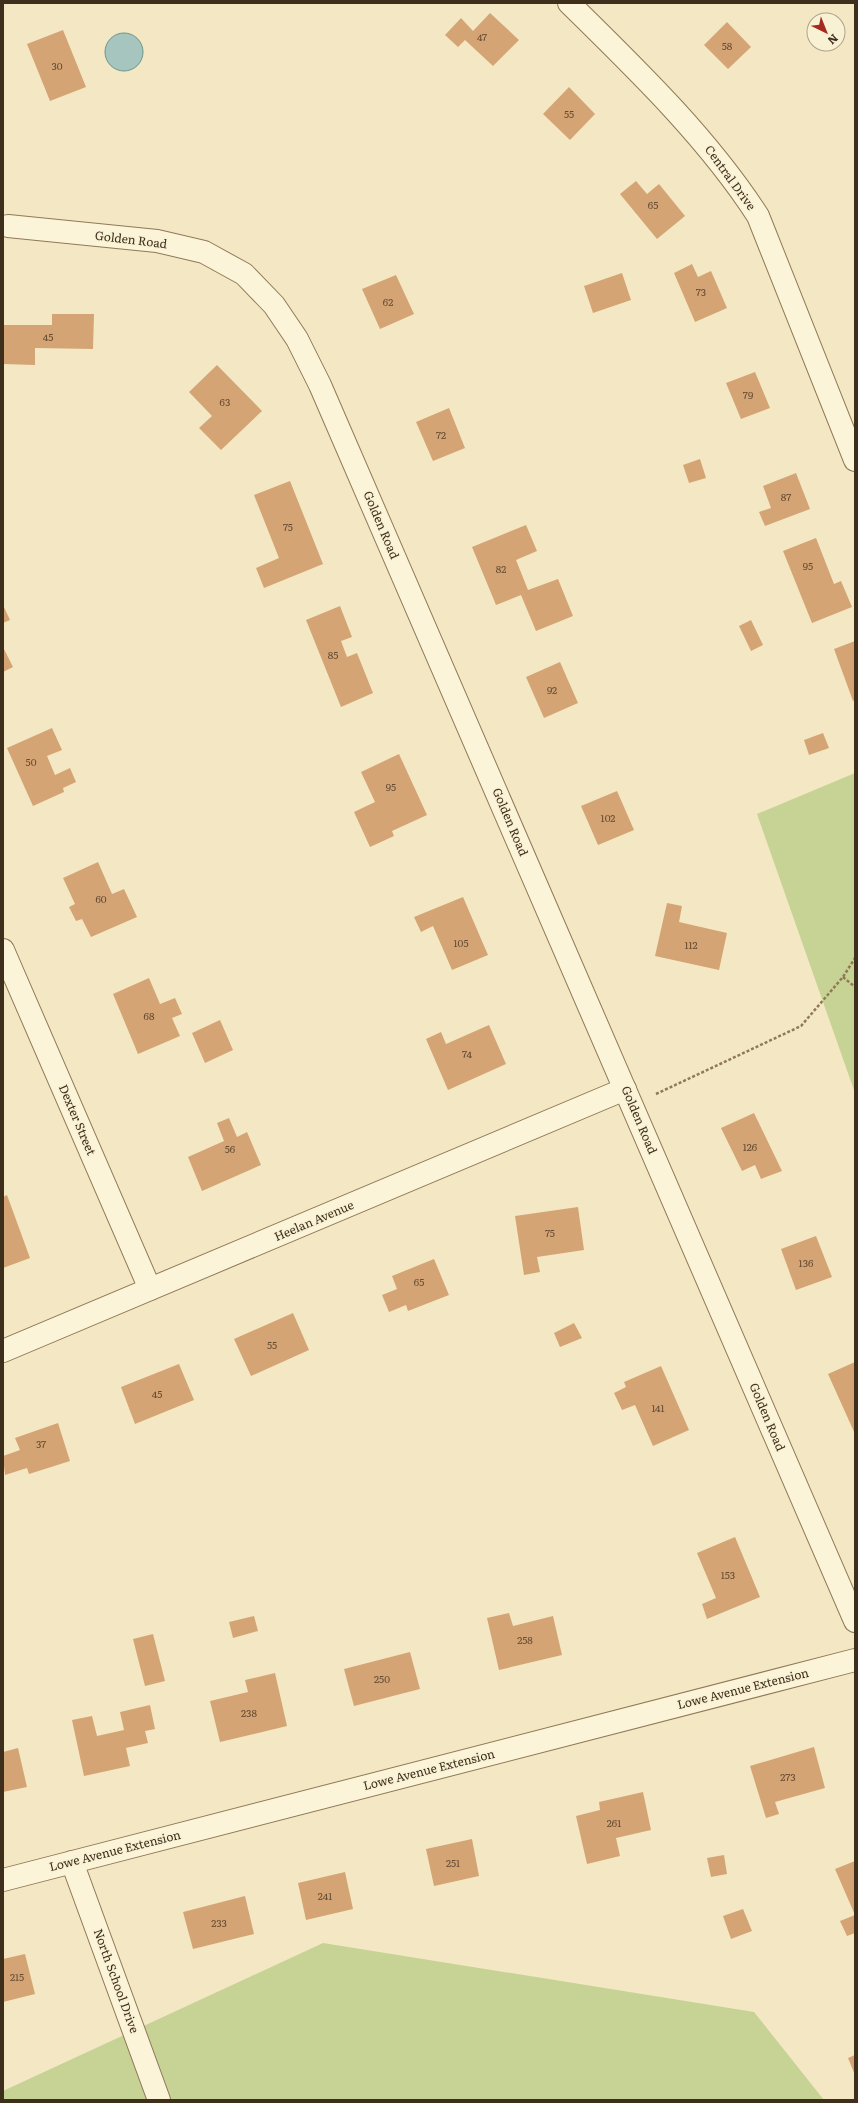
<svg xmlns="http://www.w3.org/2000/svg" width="858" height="2103" font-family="Literata,serif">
  <rect width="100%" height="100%" fill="#f3e8c3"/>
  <g fill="#c7d295">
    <path d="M855,773V1093L757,814Z"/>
    <path d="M323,1943L754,2012L824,2100H3V2091Z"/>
  </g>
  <circle fill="#a6c5be" stroke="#6b958e" cx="124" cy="52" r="19"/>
  <g fill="#d5a475">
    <path d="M490,13L519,40L493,66L465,40L458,47L445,35L461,18L473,31Z"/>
    <path d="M727,22L751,47L728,69L704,45Z"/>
    <path d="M63,30L86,87L50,101L27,44Z"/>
    <path d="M569,87L595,114L570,140L543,114Z"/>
    <path d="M636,181L647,194L659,184L685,216L657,239L620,194Z"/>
    <path d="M692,264L698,277L711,271L727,308L695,322L674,273Z"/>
    <path d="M622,273L631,300L593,313L584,286Z"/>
    <path d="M396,275L414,314L380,329L362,289Z"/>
    <path d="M52,314H94L93,349L35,348V365L3,364V325H52Z"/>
    <path d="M217,365L262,411L221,450L199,428L212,416L189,392Z"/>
    <path d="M755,372L770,408L741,419L726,383Z"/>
    <path d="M449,408L465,448L433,461L416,422Z"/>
    <path d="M700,459L706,478L689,483L683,465Z"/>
    <path d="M796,473L810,509L765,526L759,512L771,508L763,486Z"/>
    <path d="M290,481L323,564L264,588L256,568L279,558L254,495Z"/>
    <path d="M526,525L537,551L516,560L528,590L558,579L573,616L536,631L521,595L496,605L472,547Z"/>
    <path d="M816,538L834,584L841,581L852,607L812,623L783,551Z"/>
    <path d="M3,605L10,620L3,623Z"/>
    <path d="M340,606L352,637L341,641L347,657L357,653L373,693L341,707L306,620Z"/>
    <path d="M751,620L763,645L751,651L739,626Z"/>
    <path d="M855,641V700L853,701L834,649Z"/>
    <path d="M3,647L13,667L3,672Z"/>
    <path d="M560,662L578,703L544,718L526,677Z"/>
    <path d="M52,728L62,750L47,756L55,775L70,768L76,782L63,788L64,792L33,806L7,748Z"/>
    <path d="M823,733L829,748L809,755L804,740Z"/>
    <path d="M399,754L427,815L392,831L394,836L370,847L354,812L375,802L361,772Z"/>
    <path d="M617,791L634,830L598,845L581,806Z"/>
    <path d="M98,862L112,894L124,889L137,917L91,937L82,919L76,921L69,907L75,904L63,878Z"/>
    <path d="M463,897L488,955L452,970L433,926L421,932L414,917Z"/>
    <path d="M667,903L682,906L679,922L727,933L719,970L655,956Z"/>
    <path d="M149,978L160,1004L175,998L182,1014L172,1018L180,1036L138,1054L113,994Z"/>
    <path d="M220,1020L233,1050L205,1063L192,1033Z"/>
    <path d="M489,1025L506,1064L448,1090L426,1039L441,1032L446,1044Z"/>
    <path d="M754,1113L782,1171L761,1179L755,1165L742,1171L721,1128Z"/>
    <path d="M229,1118L237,1137L247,1132L261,1165L202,1191L188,1157L224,1141L217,1123Z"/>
    <path d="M7,1195L30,1258L3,1268V1197Z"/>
    <path d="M578,1207L584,1250L537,1257L540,1272L524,1275L515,1216Z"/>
    <path d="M816,1236L832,1277L796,1290L781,1249Z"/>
    <path d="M434,1259L449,1295L408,1311L406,1305L389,1312L382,1295L397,1289L392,1276Z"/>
    <path d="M293,1313L309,1350L251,1376L234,1339Z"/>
    <path d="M574,1323L582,1338L560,1347L554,1333Z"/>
    <path d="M855,1362V1434L828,1374Z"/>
    <path d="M179,1364L194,1400L135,1424L121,1387Z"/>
    <path d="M661,1366L689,1430L653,1446L635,1405L622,1410L614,1393L626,1387L624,1382Z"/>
    <path d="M58,1423L70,1461L29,1474L27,1468L5,1475L3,1456L20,1450L15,1438Z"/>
    <path d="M735,1537L760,1597L707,1619L702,1604L716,1598L697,1553Z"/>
    <path d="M509,1613L513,1626L553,1616L562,1655L499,1670L487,1618Z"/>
    <path d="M254,1616L258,1631L233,1638L229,1622Z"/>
    <path d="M153,1634L165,1681L145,1686L133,1639Z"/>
    <path d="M410,1652L420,1689L354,1706L344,1669Z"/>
    <path d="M275,1673L287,1726L220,1742L210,1701L248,1692L245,1680Z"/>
    <path d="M150,1705L155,1729L145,1731L148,1743L126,1748L130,1766L84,1776L72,1720L92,1716L97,1736L124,1730L120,1712Z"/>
    <path d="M814,1747L825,1788L775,1802L779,1814L766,1818L750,1766Z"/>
    <path d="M18,1748L27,1787L3,1792V1752Z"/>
    <path d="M643,1792L651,1830L616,1838L620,1856L587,1864L576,1816L600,1810L599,1802Z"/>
    <path d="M472,1839L479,1876L434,1886L426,1849Z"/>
    <path d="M724,1855L727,1874L711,1877L707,1858Z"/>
    <path d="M855,1861V1933L847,1936L840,1921L855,1915L835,1869Z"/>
    <path d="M345,1872L353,1909L306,1920L298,1883Z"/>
    <path d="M245,1896L254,1934L193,1949L183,1912Z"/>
    <path d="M743,1909L752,1931L731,1939L723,1916Z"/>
    <path d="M25,1954L35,1994L3,2002V1959Z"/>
    <path d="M855,2055V2075L848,2058Z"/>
  </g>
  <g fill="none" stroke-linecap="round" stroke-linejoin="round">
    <g stroke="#907957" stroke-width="24">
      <g id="minor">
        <path d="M569,3C636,69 707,137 758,216L855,460"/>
        <path d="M8,226L157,241L204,252L244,274L274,305L297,339L320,385L855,1621"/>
        <path d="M3,950L150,1289"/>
        <path d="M3,1351L625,1089"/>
        <path d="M72,1862L159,2100"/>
        <path d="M3,1880L855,1660"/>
      </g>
    </g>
    <g stroke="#907957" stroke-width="2.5" stroke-dasharray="3 2" stroke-linecap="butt">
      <path d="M843,977L855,987"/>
      <path d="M656,1094L801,1026L843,977L855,958"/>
    </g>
    <use href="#minor" stroke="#fcf4d8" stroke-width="22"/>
  </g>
  <g text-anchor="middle" stroke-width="3" stroke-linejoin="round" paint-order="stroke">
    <g font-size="10" fill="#644c33">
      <text x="482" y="41">47</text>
      <text x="727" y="50">58</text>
      <text x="57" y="70">30</text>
      <text x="569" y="118">55</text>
      <text x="653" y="209">65</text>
      <text x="701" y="296">73</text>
      <text x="388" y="306">62</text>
      <text x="48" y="341">45</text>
      <text x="748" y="399">79</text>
      <text x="225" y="406">63</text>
      <text x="441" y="439">72</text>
      <text x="786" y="501">87</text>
      <text x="288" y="531">75</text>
      <text x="808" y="570">95</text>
      <text x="501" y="573">82</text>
      <text x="333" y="659">85</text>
      <text x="552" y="694">92</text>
      <text x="31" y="766">50</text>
      <text x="391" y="791">95</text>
      <text x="608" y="822">102</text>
      <text x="101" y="903">60</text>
      <text x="461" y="947">105</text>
      <text x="691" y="949">112</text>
      <text x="149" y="1020">68</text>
      <text x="467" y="1058">74</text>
      <text x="750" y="1151">126</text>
      <text x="230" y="1153">56</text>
      <text x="550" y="1237">75</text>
      <text x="806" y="1267">136</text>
      <text x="419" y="1286">65</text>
      <text x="272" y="1349">55</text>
      <text x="157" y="1398">45</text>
      <text x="658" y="1412">141</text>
      <text x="41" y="1448">37</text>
      <text x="728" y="1579">153</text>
      <text x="525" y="1644">258</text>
      <text x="382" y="1683">250</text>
      <text x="249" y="1717">238</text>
      <text x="788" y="1781">273</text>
      <text x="614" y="1827">261</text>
      <text x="453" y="1867">251</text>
      <text x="325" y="1900">241</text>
      <text x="219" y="1927">233</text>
      <text x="17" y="1981">215</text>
    </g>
    <g font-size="12" fill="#3e2f1d" stroke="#f9f1d4">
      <text transform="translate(730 178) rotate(54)" y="4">Central Drive</text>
      <text transform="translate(131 240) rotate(7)" y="4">Golden Road</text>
      <text transform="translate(381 525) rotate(67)" y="4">Golden Road</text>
      <text transform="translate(510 822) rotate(67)" y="4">Golden Road</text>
      <text transform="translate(77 1120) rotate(67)" y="4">Dexter Street</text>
      <text transform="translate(639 1120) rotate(67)" y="4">Golden Road</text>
      <text transform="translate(314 1221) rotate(-23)" y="4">Heelan Avenue</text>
      <text transform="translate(767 1417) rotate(67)" y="4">Golden Road</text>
      <text transform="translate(743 1689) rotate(-14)" y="4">Lowe Avenue Extension</text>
      <text transform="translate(429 1770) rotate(-14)" y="4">Lowe Avenue Extension</text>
      <text transform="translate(115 1851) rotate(-14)" y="4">Lowe Avenue Extension</text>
      <text transform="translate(116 1981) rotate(70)" y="4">North School Drive</text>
    </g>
  </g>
  <rect width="858" height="2103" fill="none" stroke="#3e2f1d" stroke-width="8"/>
  <g transform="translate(826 32) rotate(137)"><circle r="19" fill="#f9f1d4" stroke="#aea38b"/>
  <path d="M0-3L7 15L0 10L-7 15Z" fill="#a52920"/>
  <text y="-6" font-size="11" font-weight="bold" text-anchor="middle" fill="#3e2f1d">N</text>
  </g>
</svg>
